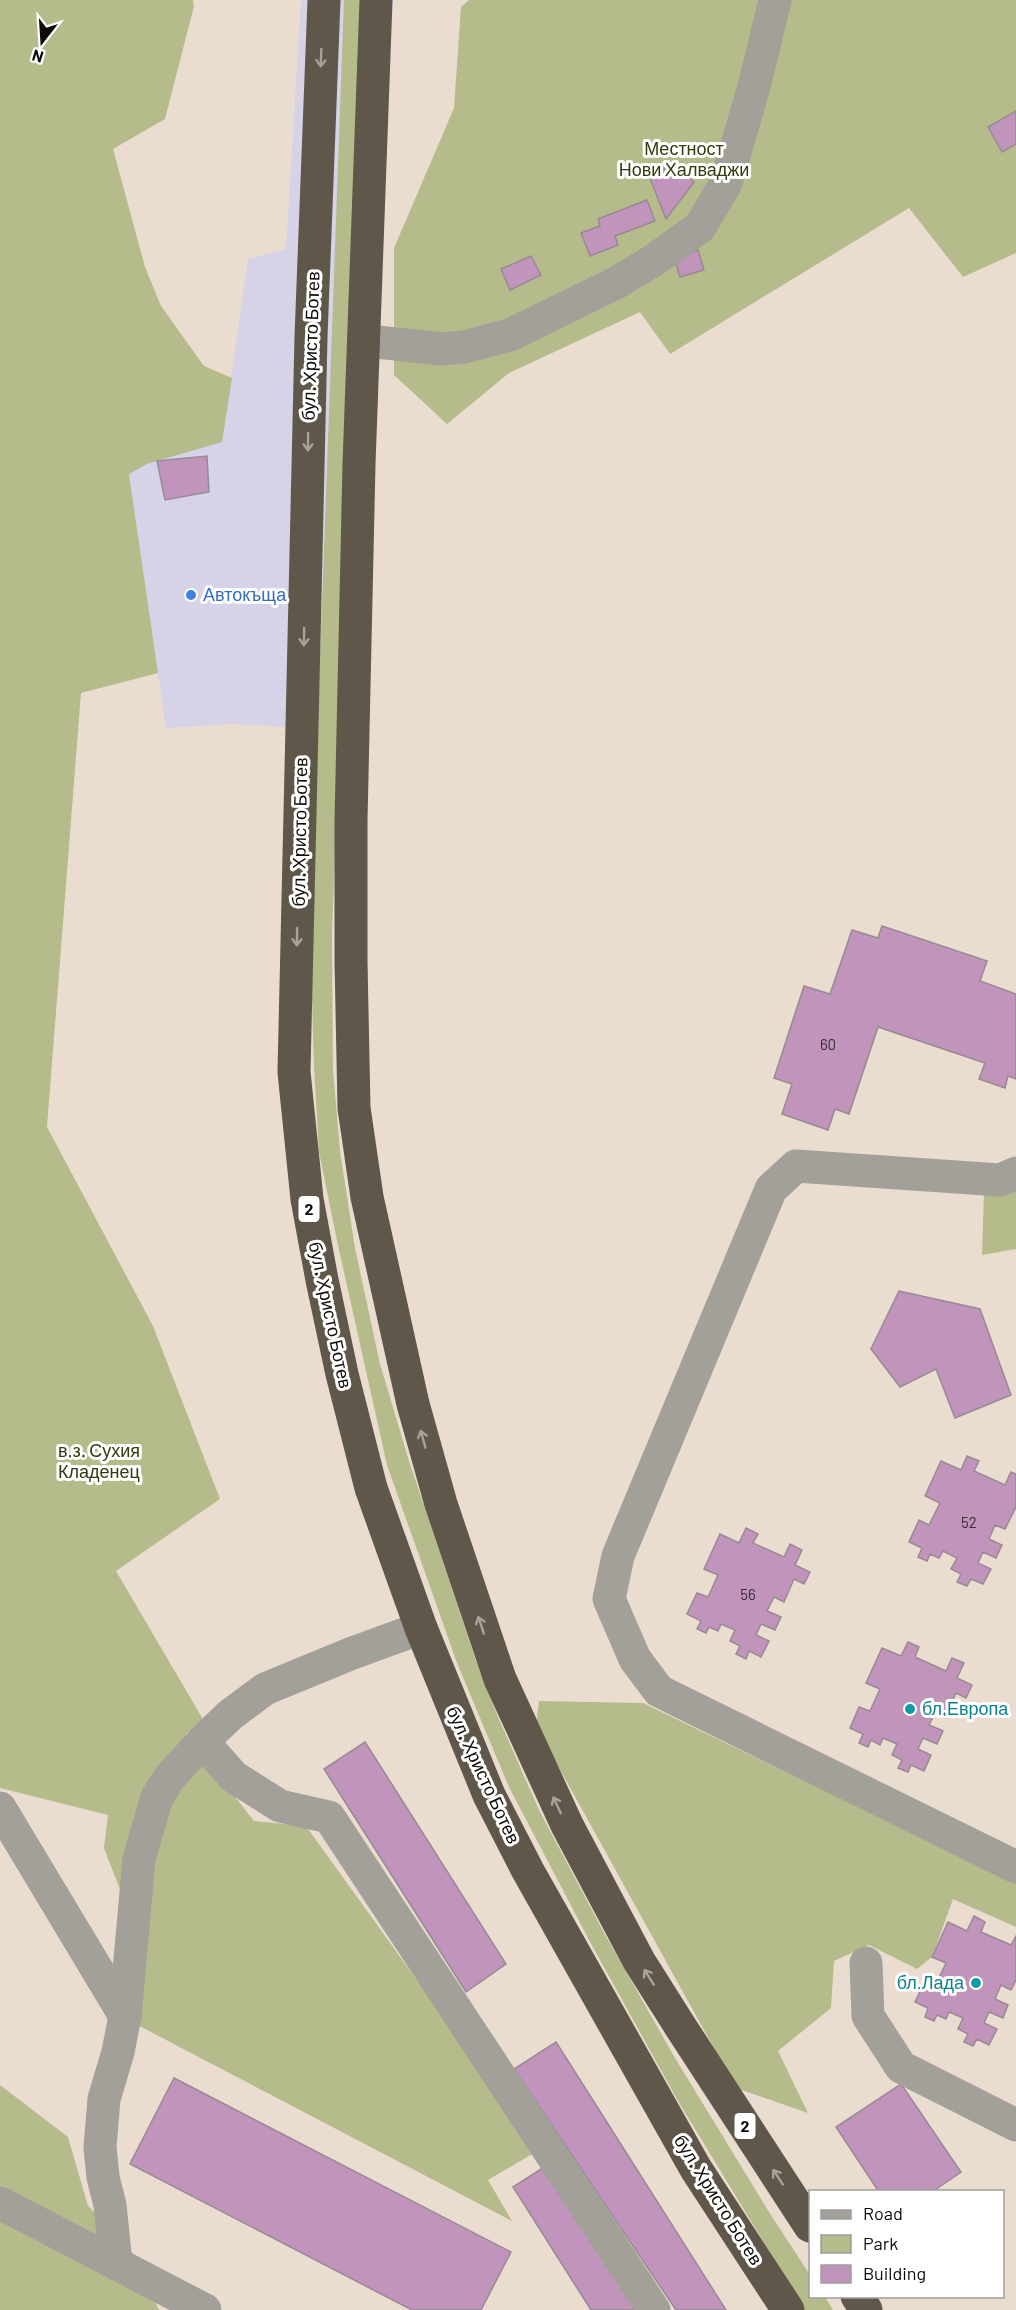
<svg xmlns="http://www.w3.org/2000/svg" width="1016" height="2310" font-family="Barlow,sans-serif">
  <rect width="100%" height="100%" fill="#eaddd0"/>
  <path fill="#d6d2e8" d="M301,0H393L361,731L231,724L166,728L129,473L147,464L222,441L248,259L286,249Z"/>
  <g fill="#b5bb8a">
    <path d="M0,0H193L194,6L165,119L113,149L145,267L161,306L204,366L232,378L222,442L147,464L129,474L158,673L81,693L47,1127L153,1326L220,1499L116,1571L204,1721L186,1734L254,1821L306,1826L539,2150L488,2180L512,2221L128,2020L129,1913L104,1848L108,1815L0,1788Z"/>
    <path d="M344,0H365L332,934L333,1070L340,1151L355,1248L380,1364L409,1461L475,1658L498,1717L539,1810L603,1931L675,2058L769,2212L810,2275V2296L825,2297L833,2310H805L678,2101L589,1940L509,1787L457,1663L387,1465L339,1250L319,1152L314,1066L310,934Z"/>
    <path d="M469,0H1016V253L963,277L909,208L670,354L640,312L509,373L447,424L394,375V248L454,108L461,7Z"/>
    <path d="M1016,1185V1249L982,1255L984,1192Z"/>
    <path d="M539,1701L643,1703L1016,1883V1927L953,1899L932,1957L917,1969L869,1945L834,1961L831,2008L778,2051L808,2113L736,2088L536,1726Z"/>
    <path d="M0,2085L68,2137L88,2206L128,2244L159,2310H0Z"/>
  </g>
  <g fill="#c194bb" stroke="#978a95" stroke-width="1.5">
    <path d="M1016,111V144L1002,152L988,127Z"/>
    <path d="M674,163L694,182L666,219L650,178Z"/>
    <path d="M647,200L655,221L615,236L618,245L590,256L581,233L600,226L598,219Z"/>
    <path d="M698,250L704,270L680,277L674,257Z"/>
    <path d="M531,256L541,275L510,290L501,269Z"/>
    <path d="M207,456L209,492L165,500L157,461Z"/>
    <path d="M882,926L987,961L980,981L1016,994V1079L1008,1076L1005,1088L979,1079L985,1063L878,1027L849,1114L835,1109L828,1130L782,1114L792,1084L774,1078L804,986L830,994L852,930L878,938Z"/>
    <path d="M899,1291L980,1309L1011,1395L955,1418L936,1369L900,1387L871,1349Z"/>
    <path d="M967,1456L979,1461L974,1471L1005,1485L1011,1472L1016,1474V1507L1005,1529L995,1525L989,1539L1002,1545L996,1558L983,1552L978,1563L991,1569L983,1584L971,1579L967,1586L957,1582L961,1574L951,1569L957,1558L943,1551L939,1558L930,1554L927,1561L918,1557L922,1548L909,1542L919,1520L929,1525L940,1503L925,1496L941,1461L961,1470Z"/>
    <path d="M746,1528L758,1534L753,1543L784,1557L790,1544L802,1550L795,1565L810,1572L804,1584L794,1579L784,1602L774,1597L767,1611L781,1617L775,1630L761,1624L756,1635L769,1641L761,1657L749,1651L746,1659L736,1654L740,1646L730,1641L735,1630L721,1624L718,1631L709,1627L706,1633L697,1629L701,1621L687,1614L697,1593L708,1597L718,1575L704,1569L720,1534L739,1543Z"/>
    <path d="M908,1642L919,1647L915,1657L946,1671L952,1658L964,1663L957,1678L972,1685L966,1698L956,1693L946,1716L936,1711L929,1725L943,1731L937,1744L923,1738L918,1749L931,1755L924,1771L911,1765L908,1772L898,1768L902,1760L892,1755L897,1744L883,1738L880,1745L871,1740L868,1747L859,1743L863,1734L850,1728L859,1707L870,1711L880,1689L866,1683L882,1648L901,1656Z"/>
    <path d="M365,1742L506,1964L466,1992L324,1769Z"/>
    <path d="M974,1916L985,1922L981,1932L1011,1945L1016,1936V1980L1011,1990L1001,1985L995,1999L1008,2005L1003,2018L989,2012L984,2023L997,2029L989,2045L977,2039L973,2046L964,2042L968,2034L958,2029L963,2018L949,2012L946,2019L937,2015L934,2021L925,2017L928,2008L915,2002L925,1981L935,1986L946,1963L932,1957L948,1922L967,1931Z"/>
    <path d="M556,2042L726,2310H676L514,2069Z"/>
    <path d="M174,2078L511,2252L481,2310H412L130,2164Z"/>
    <path d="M901,2084L961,2172L932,2192H879L836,2127Z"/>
    <path d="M544,2167L637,2310H591L513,2187Z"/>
  </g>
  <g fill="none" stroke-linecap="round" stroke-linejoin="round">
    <g stroke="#a39f99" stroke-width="33">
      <path d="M377,342L442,349L464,347L510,335L618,282L657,258L700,227L726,183L755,83L775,0"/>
      <path d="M1016,1173L1000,1180L796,1166L771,1189L618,1556L609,1599L635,1659L659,1691L1016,1867"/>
      <path d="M205,1739L210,1750L234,1777L280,1806L329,1817L654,2310"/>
      <path d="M0,1808L125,2016"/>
      <path d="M866,1963L868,2016L901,2067L1016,2125"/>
      <path d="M0,2203L205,2310"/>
      <path d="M116,2263L110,2205L103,2177L100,2147L104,2099L118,2052L125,2016L139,1859L157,1797L170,1777L205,1739L230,1715L265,1689L350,1654L421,1628"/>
    </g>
    <g stroke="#5f574a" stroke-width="33">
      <path d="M324,0L311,337L294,1072L307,1199L322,1280L342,1374L371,1488L421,1628L489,1795L528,1871L696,2169L788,2310"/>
      <path d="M376,0L359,464L351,821V961L354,1108L367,1197L413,1404L441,1504L500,1679L567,1825L639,1961L680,2026L810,2226"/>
      <path d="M857,2296L866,2310"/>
    </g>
  </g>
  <defs><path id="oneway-shaft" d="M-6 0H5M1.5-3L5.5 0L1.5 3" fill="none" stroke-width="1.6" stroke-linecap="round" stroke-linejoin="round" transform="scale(1.5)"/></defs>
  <g stroke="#a7a39b">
    <use href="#oneway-shaft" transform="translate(321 58) rotate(92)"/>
    <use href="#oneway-shaft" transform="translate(308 442) rotate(91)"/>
    <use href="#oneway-shaft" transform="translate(304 637) rotate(91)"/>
    <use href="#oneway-shaft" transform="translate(297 937) rotate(91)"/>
    <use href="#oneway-shaft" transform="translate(423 1439) rotate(-106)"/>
    <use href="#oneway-shaft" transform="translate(481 1625) rotate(-109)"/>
    <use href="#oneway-shaft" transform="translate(557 1805) rotate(-115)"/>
    <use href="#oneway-shaft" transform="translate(649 1977) rotate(-122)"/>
    <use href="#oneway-shaft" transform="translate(778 2177) rotate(-123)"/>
  </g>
  <circle fill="#3f7fe0" stroke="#fff" stroke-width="2" cx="191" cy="595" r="6"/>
  <g fill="#0f9aa8" stroke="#fff" stroke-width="2">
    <circle cx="910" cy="1709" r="6"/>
    <circle cx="976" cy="1983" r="6"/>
  </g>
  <g text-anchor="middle" stroke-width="6" stroke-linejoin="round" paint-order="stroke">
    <g font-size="15" fill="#3b2c34">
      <text x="828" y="1050">60</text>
      <text x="969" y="1528">52</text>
      <text x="748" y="1600">56</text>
    </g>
    <g fill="#fff" stroke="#565451" stroke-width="1.5">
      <rect x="298.5" y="1196" width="21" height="26" rx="4.5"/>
      <rect x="734.5" y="2113" width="21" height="26" rx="4.5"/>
    </g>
    <g font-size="16" font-weight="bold" fill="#0e0a07">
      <text x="309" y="1215">2</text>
      <text x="745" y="2132">2</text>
    </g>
    <g font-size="18" fill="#363a0e" stroke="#fff">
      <text x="684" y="155">Местност<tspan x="684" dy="21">Нови Халваджи</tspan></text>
      <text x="99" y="1457">в.з. Сухия<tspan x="99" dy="21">Кладенец</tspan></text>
    </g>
    <g font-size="18" fill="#0e0a07" stroke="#fff">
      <text transform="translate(311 346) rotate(-88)" y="6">бул. Христо Ботев</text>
      <text transform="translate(300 832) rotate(-89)" y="6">бул. Христо Ботев</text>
      <text transform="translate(330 1315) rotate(78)" y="6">бул. Христо Ботев</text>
      <text transform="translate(483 1775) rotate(65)" y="6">бул. Христо Ботев</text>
      <text transform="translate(718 2200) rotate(58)" y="6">бул. Христо Ботев</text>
    </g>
    <g font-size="18" fill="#366cbe" stroke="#fff" text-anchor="start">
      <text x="203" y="601">Автокъща</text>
    </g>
    <g font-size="18" fill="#0d838f" stroke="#fff" text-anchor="start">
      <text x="922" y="1715">бл.Европа</text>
      <text x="964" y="1989" text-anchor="end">бл.Лада</text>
    </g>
  </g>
  <rect x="809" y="2190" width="195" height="108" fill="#ffffff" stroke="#9f9d9c" stroke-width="1.5"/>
  <rect x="821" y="2210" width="30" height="9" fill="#a39f99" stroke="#9f9d9c" stroke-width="1.5"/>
  <text x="863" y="2220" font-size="18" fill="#0e0a07">Road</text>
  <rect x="821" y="2235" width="30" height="18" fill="#b5bb8a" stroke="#9f9d9c" stroke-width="1.5"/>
  <text x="863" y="2250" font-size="18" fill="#0e0a07">Park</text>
  <rect x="821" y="2265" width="30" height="18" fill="#c194bb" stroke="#9f9d9c" stroke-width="1.5"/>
  <text x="863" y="2280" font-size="18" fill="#0e0a07">Building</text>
  <g transform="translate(42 42) rotate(197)" stroke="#ffffff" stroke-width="4.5" paint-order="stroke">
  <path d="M0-4.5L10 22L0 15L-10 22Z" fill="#0e0a07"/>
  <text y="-9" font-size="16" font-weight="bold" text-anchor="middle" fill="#0e0a07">N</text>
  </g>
</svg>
